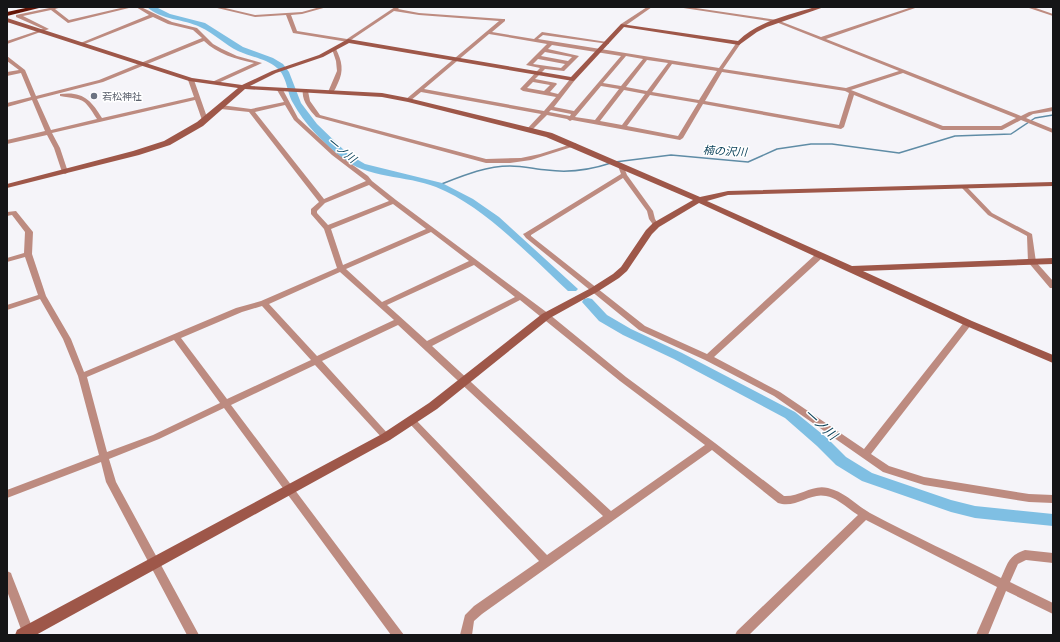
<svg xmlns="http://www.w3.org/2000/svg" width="1060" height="642" font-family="'Sofia Sans Condensed','Noto Sans JP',sans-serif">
  <rect width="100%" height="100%" fill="#f5f4f9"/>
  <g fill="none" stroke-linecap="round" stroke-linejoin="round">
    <g stroke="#5f8ca6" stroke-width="1.5">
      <path d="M615,162L671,155L748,162L777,149L811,144H832L899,153L955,136L1011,134L1035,118L1053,115"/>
      <path d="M439,185C462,176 485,166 510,166C523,166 535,169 547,170C569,173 590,170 611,163"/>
    </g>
    <g fill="#7fbfe3" fill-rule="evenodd">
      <path d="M147,7H156L170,14L205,23L243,47L273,58L283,64L289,72L301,103L317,124L348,154L365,164L442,183L473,199L499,217L578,289L576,291H568C530,256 484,206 436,187C406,175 367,179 341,157C323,143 304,123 293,103C287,93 287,76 277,68C267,59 251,57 238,51C225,45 214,33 200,27C184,19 161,20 147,7Z"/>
      <path d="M588,298L592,299L607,315L631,329L682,353L795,412L827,438L846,457L872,473L951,500L975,506L1053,514V526L975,518L951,512L862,481L836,465L817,446L785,418L674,359L623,335L599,321L582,302L584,299Z"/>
    </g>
    <g fill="#bd8b80" fill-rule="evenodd">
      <path d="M54,7H62L55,9L69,20L125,7H133L68,23L51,10L23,16L49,29L7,44V41L43,29L16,17V15Z"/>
      <path d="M136,7H141L172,22L197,28L213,44L222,49L237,56L262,63L216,84H212V82L254,63C236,59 217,54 204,41L103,82L37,99L51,130L97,119C83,97 84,100 60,96V94C83,91 91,100 102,118L194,97L188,80L191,78L194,80L208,120L207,121L202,120L195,100L52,133L60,148L68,172L67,173L65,174L62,172L54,148L47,135L7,144V140L45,131L32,100L7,107V103L31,97L21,73L7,76V72L19,70L7,61V56L25,70L36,96L99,80L202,38L193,30L168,24L153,17L82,45L78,44L149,15Z"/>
      <path d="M213,7H221L255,15L302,12L320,7H327L302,14L291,15L297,31L347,39L395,7H400L398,9L419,13L503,19H505V21L492,32L534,39L542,32L607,42H609V44L543,35L538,39L719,68L737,42H739L741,43L723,69L846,88L899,71L776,22L677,7H689L777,20L821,37L912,7H918L826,39L1021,116L1029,112L1053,107V111L1033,114L1026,118L1053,129V133L1021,120L1002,130H942L854,95L844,127L841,129L703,104L683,138L680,140L572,120L570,121L567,119L547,115L531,131L529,132L526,130L541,114L421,92L410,101L405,100L499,21L419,15L394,11L348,42L293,33L286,15L255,17ZM489,34L547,44L526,65L540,68L520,89L523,91L556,97L544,111L424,89ZM552,45L621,56L574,111L554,107L575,80V78H571L558,94L550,92L557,84L556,83L535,79L545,69L564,71L579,56L548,49ZM545,52L572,57L568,61L541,56ZM626,56L643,59L621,86L603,83ZM538,59L565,64L561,68L533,64ZM647,60L668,63L647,91L626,87ZM672,64L717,71L699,100L652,92ZM722,72L845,91L849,93L839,125L705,101ZM903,73L1016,118L1001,126H943L851,90ZM533,82L550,85L544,91L527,88ZM601,86L619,89L595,120L575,117ZM624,90L645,94L622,125L600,121ZM650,95L698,103L678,136L627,126ZM551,110L571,114L570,116L549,112Z"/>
      <path d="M647,7H652L625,26H621V24Z"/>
      <path d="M1026,7H1033L1053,14V16Z"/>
      <path d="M332,48L336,49C342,61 344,71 338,83C336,87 335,91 331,94L328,92L337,71L336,61L332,49Z"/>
      <path d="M280,88L283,90L298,118L336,153L368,176L372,181L396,200L549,314L626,377L715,443L784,496C800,497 812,484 828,488C845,492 856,505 870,513C913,536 958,556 1001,578C1008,563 1008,556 1025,550L1053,553V563L1026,560L1018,564L1010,582L1053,603V614L1006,591L988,635H976L997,587L866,520L749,635H735L737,631L858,515C848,509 838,498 826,496C810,492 796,509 778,503L712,450L482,614L474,621L472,635H460L465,615L474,606L539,561L409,423L407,421L409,419H415L547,555L603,516L398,325L322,361L389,435L391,437L389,439L386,440L383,439L315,365L231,405L404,635H391L224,408L159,439L109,459L116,482L199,635H187L106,482L101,462L7,498V490L99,455L78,376L63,339L40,299L7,310V305L38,295L25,257L7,262V258L24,253L25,232L12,215L7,216V212L16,211L33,232L32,254L46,296L71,339L84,372L236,308L261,301L337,268L324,229L311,214V209L319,202L249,112L221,109L218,107L221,105L251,109L284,102L277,90ZM285,105L294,120L332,155L366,181L324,199L255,112ZM369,185L389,201L328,225L317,213V211L325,203ZM393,204L426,229L343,265L331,229ZM431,232L469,261L382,302L346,269ZM474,265L515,297L427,341L387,305ZM340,272L394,320L317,356L269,304ZM520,300L620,381L705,445L611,511L432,346ZM262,306L311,360L227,399L181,338L242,312ZM174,340L220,403L153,435L107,452L87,377Z"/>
      <path d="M303,90L308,91L310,101L320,115L486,159L521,158L540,154L575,143L578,145L531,160L510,163H486L316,117C310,110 301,100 303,90Z"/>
      <path d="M621,164L623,165L627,175L653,211L655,219L659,225L658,226H654L649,219L647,211L623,178L531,235V236L645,326L707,354L816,254H822L823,256L822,258L714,357L780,392L864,449L965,321H971L972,323L971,325L871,454L889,466L924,477L1029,494L1053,495V503L1029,502L924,485L883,472L774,396L705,360L639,330L526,238L523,234L525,233L621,174L618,166Z"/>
      <path d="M964,185L966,186L992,213L1032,234L1036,262L1053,281V288H1050L1028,262L1027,236L988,215L962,188L961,187Z"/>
      <path d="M7,571L11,573L12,576L34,632L32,635H24L22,632L7,591Z"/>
    </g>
    <path fill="#9e5749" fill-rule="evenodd" d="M815,7H824L767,27L757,32L739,45L624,27L575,80L573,81L349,43L323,57L276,73L250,86L382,93L408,98L552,133L700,197L728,191L1053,182V186L728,195L707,201L852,266L1053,258V264L863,271L972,321L1053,355V363L964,325L699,203L659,227L652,234L627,271L619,278L597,292L550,318L437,409L390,440L36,635H15L17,630L382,434L429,403L542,314L591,288L613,274L621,267L646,230L653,223L693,200L546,137L408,102L382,97L245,89L203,126L170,145L139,155L7,188V184L133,151L164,141L197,122L238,88L189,81L7,22V18L192,78L242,85L272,71L319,55L348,39L571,77L621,24L738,41C758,21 789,15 815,7Z"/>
    <path fill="#641507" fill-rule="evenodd" d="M30,7H43L7,16V12Z"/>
  </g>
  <circle fill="#6b7280" stroke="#fff" stroke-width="1.5" cx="94" cy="96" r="4"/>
  <g text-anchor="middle" stroke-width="3" stroke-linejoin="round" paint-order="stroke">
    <g font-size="10" fill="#5b616d" stroke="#fff" text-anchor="start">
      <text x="102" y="100">若松神社</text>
    </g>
    <g font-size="11" font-style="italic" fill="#0b415a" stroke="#fff">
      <text transform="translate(342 150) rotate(39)" y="4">一ノ川</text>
      <text transform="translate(725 151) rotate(3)" y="4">楠の沢川</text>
    </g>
    <g font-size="13" font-style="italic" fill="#0b415a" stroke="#fff">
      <text transform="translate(821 424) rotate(42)" y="5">一ノ川</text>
    </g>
  </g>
  <rect width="1060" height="642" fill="none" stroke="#151517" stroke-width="16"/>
</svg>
